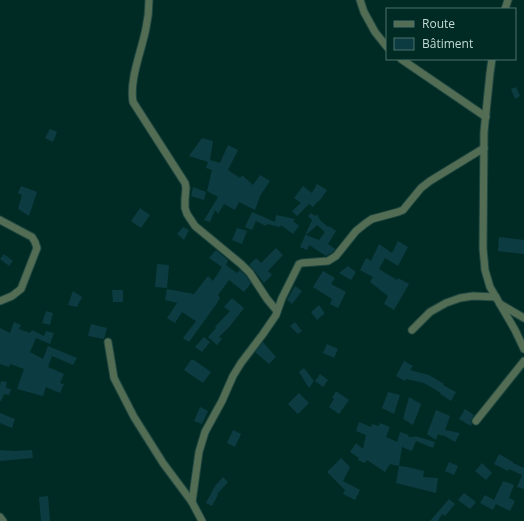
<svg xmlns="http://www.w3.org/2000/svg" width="524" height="521" font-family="'Open Sans',sans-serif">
  <rect width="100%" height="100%" fill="#002b24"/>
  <g fill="#0d3b42" fill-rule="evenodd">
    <path d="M516,87L520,96L515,99L511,89Z"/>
    <path d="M50,129L57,132L53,142L45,138Z"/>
    <path d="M202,138L213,141L210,160L220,163L228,145L238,150L228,170L240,178L242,175L253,185L260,175L270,181L260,196L255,210L239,202L235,210L224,204L218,214L215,210L210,222L204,220L218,197L207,191L212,170L206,168L208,162L189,156Z"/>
    <path d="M317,184L327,190L321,199L319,201H318L313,207L309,204L297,216L292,211L301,203L294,198L303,186L312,193Z"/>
    <path d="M21,186L37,192L29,216L18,209L22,195L18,193Z"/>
    <path d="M193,187L206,192L204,200L191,196Z"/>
    <path d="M140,208L150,215L141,228L131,221Z"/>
    <path d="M252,212L275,222L276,215L295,219L293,221L299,226L293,234L281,225L280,227L267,224L266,226L256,221L252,230L245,227Z"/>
    <path d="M311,213L315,216L317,214L320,220L328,227L329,226L336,231L328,244L335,249L333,252L326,256L309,245L307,250L300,247L312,220L308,216ZM317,225L325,232L319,240L306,235Z"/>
    <path d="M183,227L189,230L184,240L177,234Z"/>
    <path d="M237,228L247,231L242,244L232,240Z"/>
    <path d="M499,237L524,240V254L498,251Z"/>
    <path d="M398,241L408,247L398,266L385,258L379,269L397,280L398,278L409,284L394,310L384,304L388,296L370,282L373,277L360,270L366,258L371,261L379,244L392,253Z"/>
    <path d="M276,248L283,255L268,271L272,275L264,283L254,270L249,265L256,258L261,263Z"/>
    <path d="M216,250L228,260L226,265L237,273L240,270L246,276L251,283L244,292L229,280L218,295L220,298L215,306L189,342L183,338L196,321L182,312L175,323L167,318L177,303L165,300L167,289L194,294L208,276L213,281L222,267L209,258Z"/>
    <path d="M4,254L13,261L9,266L0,259Z"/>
    <path d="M157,264L169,265L167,288L155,287Z"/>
    <path d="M348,266L356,272L351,280L339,273Z"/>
    <path d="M323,271L335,278L331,284L346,292L338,308L330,304L332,299L313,287Z"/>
    <path d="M295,286L302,291L292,304L287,300Z"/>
    <path d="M112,290H123V302H113Z"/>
    <path d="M73,291L82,297L77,307L68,305Z"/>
    <path d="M232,298L244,308L230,326L219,337L222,339L217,345L208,337L216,328L215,327L230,311L224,307Z"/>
    <path d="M319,305L324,312V314L317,320L311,312Z"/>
    <path d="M46,311L53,313L50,325L42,323Z"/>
    <path d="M14,322L21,325L19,329L30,333L32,330L44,336L46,331L54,333L50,344L36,338L30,352L43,359L48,346L77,358L73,365L52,356L48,367L64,374L60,383L64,384L60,393L46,387L43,396L17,389L24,369L10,364L9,367L0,364V328L10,333Z"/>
    <path d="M295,322L302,331L298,334L290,326Z"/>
    <path d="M91,324L107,328L104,339L88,336Z"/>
    <path d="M204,337L210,342L202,352L195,347Z"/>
    <path d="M263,342L276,357L269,364L255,352Z"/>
    <path d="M327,344L338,349L334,358L323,353Z"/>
    <path d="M191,360H194L211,372L203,383L184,370Z"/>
    <path d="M404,361L413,366L410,370L429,375L444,384L443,385L456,392L451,401L440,394L441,393L424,383L406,379L405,381L396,376Z"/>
    <path d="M304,368L314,381L309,388L299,372Z"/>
    <path d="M320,374L328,380L323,387L315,381Z"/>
    <path d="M1,381L7,382L6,388L11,389L9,395L4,394L1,401H0V385Z"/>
    <path d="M336,391L349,400L339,414L329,407L334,399L332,398Z"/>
    <path d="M388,392L400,395L394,414L382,408Z"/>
    <path d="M299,393L309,403L298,414L288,404Z"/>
    <path d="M409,397L421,404L419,410L413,425L403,419Z"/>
    <path d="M200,407L208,411L202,424L194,421Z"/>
    <path d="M465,409L474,415L471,420L472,424L471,426L459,419Z"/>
    <path d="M436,410L450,416L445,430L460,433L455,442L443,435L442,436L438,434L436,440L427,434Z"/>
    <path d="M0,413L15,419L12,428L0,423Z"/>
    <path d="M359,422L371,427L372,424L379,426L380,423L390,427L386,437L397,442L400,432L409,435L408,437H414L415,436L435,442L433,448L416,441L412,451L402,447L399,466L390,464L385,472L367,460L365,463L358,460L359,458L350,452L356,443L363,449L366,435L356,431Z"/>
    <path d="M233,430L241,434L235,447L227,443Z"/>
    <path d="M0,450L14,451L32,450L33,458L0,461Z"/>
    <path d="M499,454L513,462V463L524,468V489L517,487L522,475L509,469L508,471L494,464Z"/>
    <path d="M341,458L350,467L343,481L360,490L355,500L343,494L345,490L327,472Z"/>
    <path d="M449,462L458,466L454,475L445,471Z"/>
    <path d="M482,463L492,473L486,480L475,471Z"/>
    <path d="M399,466L407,467L424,471L423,477L438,478L436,493L396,483Z"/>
    <path d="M223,477L228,482L217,494L218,495L212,506L206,503L215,486Z"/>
    <path d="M503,481L514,485L509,498L515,501L510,511L496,504L493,510L480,503L485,495L494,500Z"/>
    <path d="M464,493L476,502L470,509L458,500Z"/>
    <path d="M48,496L50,521H41L39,497Z"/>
    <path d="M449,499L455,504L445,516L442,514L438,521H430Z"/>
  </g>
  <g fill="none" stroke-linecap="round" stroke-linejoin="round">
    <g stroke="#1f4740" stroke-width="9">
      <g id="street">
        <path d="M149,0C149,9 148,19 146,28C142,50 129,79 133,102L185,183L186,188L185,199V208L187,214L195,226L241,264L250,273L267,299L277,311"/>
        <path d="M360,0L364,12L375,32L387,47"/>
        <path d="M505,9L508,0"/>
        <path d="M401,59L486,117"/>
        <path d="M492,59L490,73L484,132L483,248L485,270L490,287L515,330L524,349"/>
        <path d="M0,220L32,237L35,242L37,248L21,289L12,296L0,301"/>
        <path d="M500,304L524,318"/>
        <path d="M412,330L430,312L446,303L460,298L473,296L496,297"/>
        <path d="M108,342L114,378L134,417L163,463L192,502L202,521"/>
        <path d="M476,421L524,361"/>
        <path d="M192,502L199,452L205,432L222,401L233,376L241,363L263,334L276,315L282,298L299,264L302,263L328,261L336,256L356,231L366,223L372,219L398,212L403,210L421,188L430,181L484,148"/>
        <path d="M0,517L3,521"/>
      </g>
    </g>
    <use href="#street" stroke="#536d55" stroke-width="7"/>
  </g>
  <rect x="386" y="8" width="130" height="52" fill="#002b24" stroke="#4e716a"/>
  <rect x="394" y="21" width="20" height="6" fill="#536d55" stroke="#4e716a"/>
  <text x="422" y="28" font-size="12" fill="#c4dad4">Route</text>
  <rect x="394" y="38" width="20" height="12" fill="#0d3b42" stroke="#4e716a"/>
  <text x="422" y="48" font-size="12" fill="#c4dad4">Bâtiment</text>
</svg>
